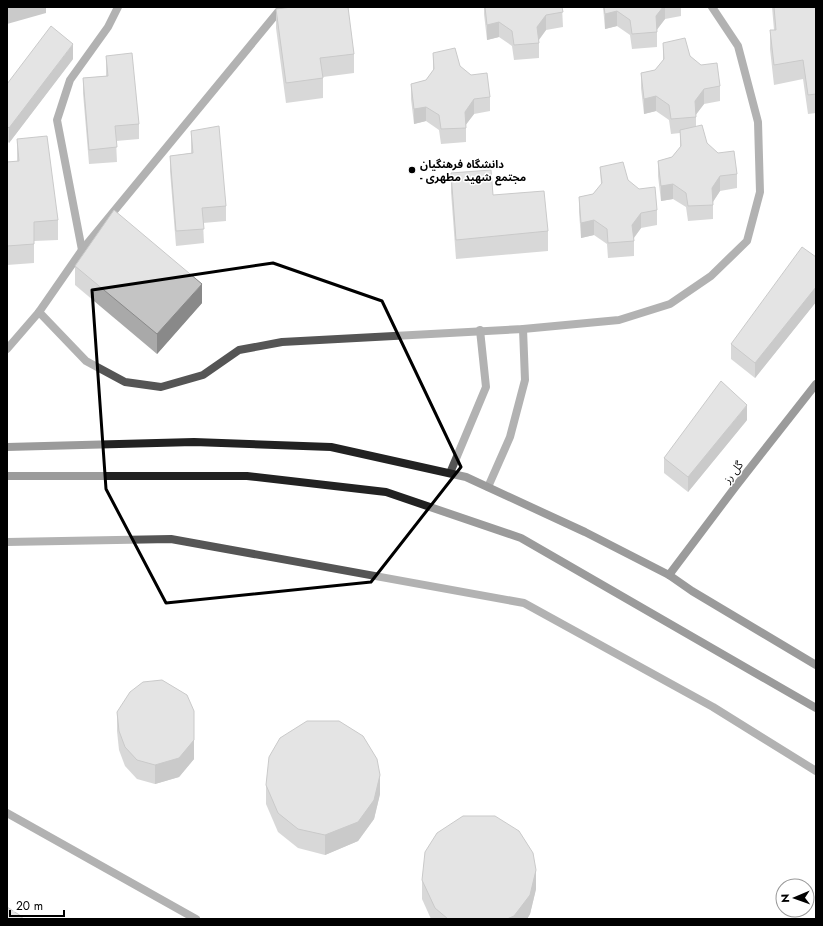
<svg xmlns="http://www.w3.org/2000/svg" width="823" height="926" font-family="Jost,'Noto Sans Arabic',sans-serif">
  <rect width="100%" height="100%" fill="#fff"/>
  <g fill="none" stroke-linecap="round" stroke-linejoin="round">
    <g stroke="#555" stroke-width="8">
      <path d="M82,250L57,120L70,80L108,27L118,7"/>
      <path d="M39,312L86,361L125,382L161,387L203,375L239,350L282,342L523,329L619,320L670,304L711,276L747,241L760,192L758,122L738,46L712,7"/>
      <path d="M7,349L39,312L82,250L282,7"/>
      <path d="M450,473L486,387L480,330"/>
      <path d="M488,487L510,437L525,380L523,329"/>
      <path d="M7,542L171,539L524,603L713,707L816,771"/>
      <path d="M7,813L196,919"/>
    </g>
    <g stroke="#222" stroke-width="8">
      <path d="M7,447L194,442L331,447L466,477L585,532L669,575L692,591L816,665"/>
      <path d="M7,476H247L386,492L521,538L816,708"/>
      <path d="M669,575L736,486L816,384"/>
    </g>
  </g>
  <g fill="#a9a9a9">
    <path d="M484,7H562L563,27L546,30L539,40V58L514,60L512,46L499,37L487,40L484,14Z"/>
    <path d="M603,7H681V16L665,19L657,29V47L632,49L630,35L617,26L605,29Z"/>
    <path d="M772,7H816V113L808,114L803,79L774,85L770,49V30H774Z"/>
    <path d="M276,9L354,54V73L323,77V98L286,103L276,28Z"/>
    <path d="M663,43L690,56L720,86V101L704,104L696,114V127L707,143L737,174V188L720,191L713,202V219L688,221L686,207L673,199L661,201L658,176V161L672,157L680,148V133L671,134L669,120L656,111L644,114L641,88V73L655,70L663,61Z"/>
    <path d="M433,53L460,66L490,97V111L474,114L466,124V142L441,144L439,130L426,121L414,124L411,99V84L426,80L433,71Z"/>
    <path d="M106,56L139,124V139L116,141L117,162L89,164L83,93V78L106,76Z"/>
    <path d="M73,59L9,143L7,141V84Z"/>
    <path d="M191,131L226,206V221L203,223L204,243L176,246L170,171V156L191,153Z"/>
    <path d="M17,139L58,220V240L34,241V263L7,265V162L17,161Z"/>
    <path d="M600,167L628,180L657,210V225L641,228L634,238V256L608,258L607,244L594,235L581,238L579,212V197L593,194L601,185Z"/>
    <path d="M451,173L493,195L548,231V251L456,259L451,192Z"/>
    <path d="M816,257V302L755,378L731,359V344Z"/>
    <path d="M75,266L202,303L157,354L75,285Z"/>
    <path d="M747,420L688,492L664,473V458Z"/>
    <path d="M117,712L194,759L179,777L155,784L137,779L125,766L119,750L117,731Z"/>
    <path d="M266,785L380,794L374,819L358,841L325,855L298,848L278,832L266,804Z"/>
    <path d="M422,880L536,889L530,914L527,919H431L422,899Z"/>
  </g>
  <g fill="#898989">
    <path d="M14,7H46V13L7,24V9Z"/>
    <path d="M663,7H665V19L656,31V16Z"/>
    <path d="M617,11V26L605,29V14Z"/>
    <path d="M546,15V30L537,42V27Z"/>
    <path d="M499,22V37L487,40V25Z"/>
    <path d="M73,44V59L9,143V128Z"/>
    <path d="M704,89V104L695,116V101Z"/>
    <path d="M656,96V111L644,114V99Z"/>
    <path d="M474,99V114L465,126V112Z"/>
    <path d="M426,107V121L414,124V109Z"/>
    <path d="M720,176V191L712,203V188Z"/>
    <path d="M673,184V199L661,201V186Z"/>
    <path d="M641,213V228L632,240V225Z"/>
    <path d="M594,220V235L581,238V223Z"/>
    <path d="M202,284V303L157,354V334Z"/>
    <path d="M816,287V302L755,378V363Z"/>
    <path d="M747,405V420L688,492V477Z"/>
    <path d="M194,730V759L179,777L155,784V765Z"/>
    <path d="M380,775V794L374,819L358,841L325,855V835Z"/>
    <path d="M536,870V889L530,914L527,919H507Z"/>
  </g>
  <g fill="#c4c4c4" stroke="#898989">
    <path d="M7,7H14L7,9Z"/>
    <path d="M292,7H348L354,54L320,58L323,78L286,83L276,9Z"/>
    <path d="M485,7H562L563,12L546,15L537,27L539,43L514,45L512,31L499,22L487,25Z"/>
    <path d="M604,7H663L656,16L657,32L632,34L630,20L617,11L605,14Z"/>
    <path d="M774,7H816V94L808,95L803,60L774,65L770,30H776Z"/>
    <path d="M51,26L73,44L9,128L7,126V84Z"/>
    <path d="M685,38L690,56L701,65L717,63L720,86L704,89L695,101L696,117L671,119L669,105L656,96L644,99L641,73L655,70L664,59L663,43Z"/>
    <path d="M455,48L460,66L471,75L487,73L490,97L474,99L465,112L466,128L441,129L439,115L426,107L414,109L411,84L426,80L434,69L433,53Z"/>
    <path d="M132,53L139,124L115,126L117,147L89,150L83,78L108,76L106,56Z"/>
    <path d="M702,125L707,143L718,153L734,151L737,174L720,176L712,188L713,205L688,206L686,193L673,184L661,186L658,161L672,157L681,146L680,130Z"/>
    <path d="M219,126L226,206L202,208L204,229L176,231L170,156L193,153L191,131Z"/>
    <path d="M47,136L58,220L34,222V244L7,246V162L19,161L17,139Z"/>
    <path d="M623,162L628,180L639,189L655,187L657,210L641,213L632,225L634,241L608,243L607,229L594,220L581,223L579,197L593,194L602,183L600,167Z"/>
    <path d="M491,170L493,195L544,191L548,231L456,240L451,173Z"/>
    <path d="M114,210L202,284L157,334L75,266Z"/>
    <path d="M802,247L816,257V287L755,363L731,344Z"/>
    <path d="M721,381L747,405L688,477L664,458Z"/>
    <path d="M162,680L187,695L194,711V740L179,758L155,765L137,760L125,747L119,731L117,712L130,692L143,682Z"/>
    <path d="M307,721H339L363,736L377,759L380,775L374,800L358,822L325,835L298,829L278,813L266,785L269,757L280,738Z"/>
    <path d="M463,816H495L519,831L533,853L536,870L530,895L514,916L507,919H448L435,908L422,880L425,852L437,833Z"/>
    <path d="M7,907L21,916L23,919H7Z"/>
  </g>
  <path d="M0 0H823V926H0ZM273,263L382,301L461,467L371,582L166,603L106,489L92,290Z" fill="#fff" fill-opacity=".55" fill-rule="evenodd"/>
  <path fill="none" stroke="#000" stroke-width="3" stroke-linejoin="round" d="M273,263L382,301L461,467L371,582L166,603L106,489L92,290Z"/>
  <circle fill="#000" stroke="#fff" stroke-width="1.5" cx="412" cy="170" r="4"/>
  <g text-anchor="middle" stroke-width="3" stroke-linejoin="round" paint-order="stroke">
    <g font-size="11" font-weight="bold" fill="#000" stroke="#fff" text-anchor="start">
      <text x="420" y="168">دانشگاه فرهنگیان<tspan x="420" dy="13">- مجتمع شهید مطهری</tspan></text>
    </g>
    <g font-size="11" fill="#000" stroke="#fff">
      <text transform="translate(733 472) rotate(-52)" y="4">گل رز</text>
    </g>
  </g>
  <rect width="823" height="926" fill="none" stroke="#000000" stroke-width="16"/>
  <g transform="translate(795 898) rotate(268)"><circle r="19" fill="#ffffff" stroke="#999999"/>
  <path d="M0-3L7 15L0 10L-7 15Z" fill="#000000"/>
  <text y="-6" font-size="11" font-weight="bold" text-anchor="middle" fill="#000000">N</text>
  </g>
  <path d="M10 910v6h54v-6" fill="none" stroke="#000000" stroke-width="2"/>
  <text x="16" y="910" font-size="12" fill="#000000" stroke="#ffffff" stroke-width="3" paint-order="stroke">20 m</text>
</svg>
